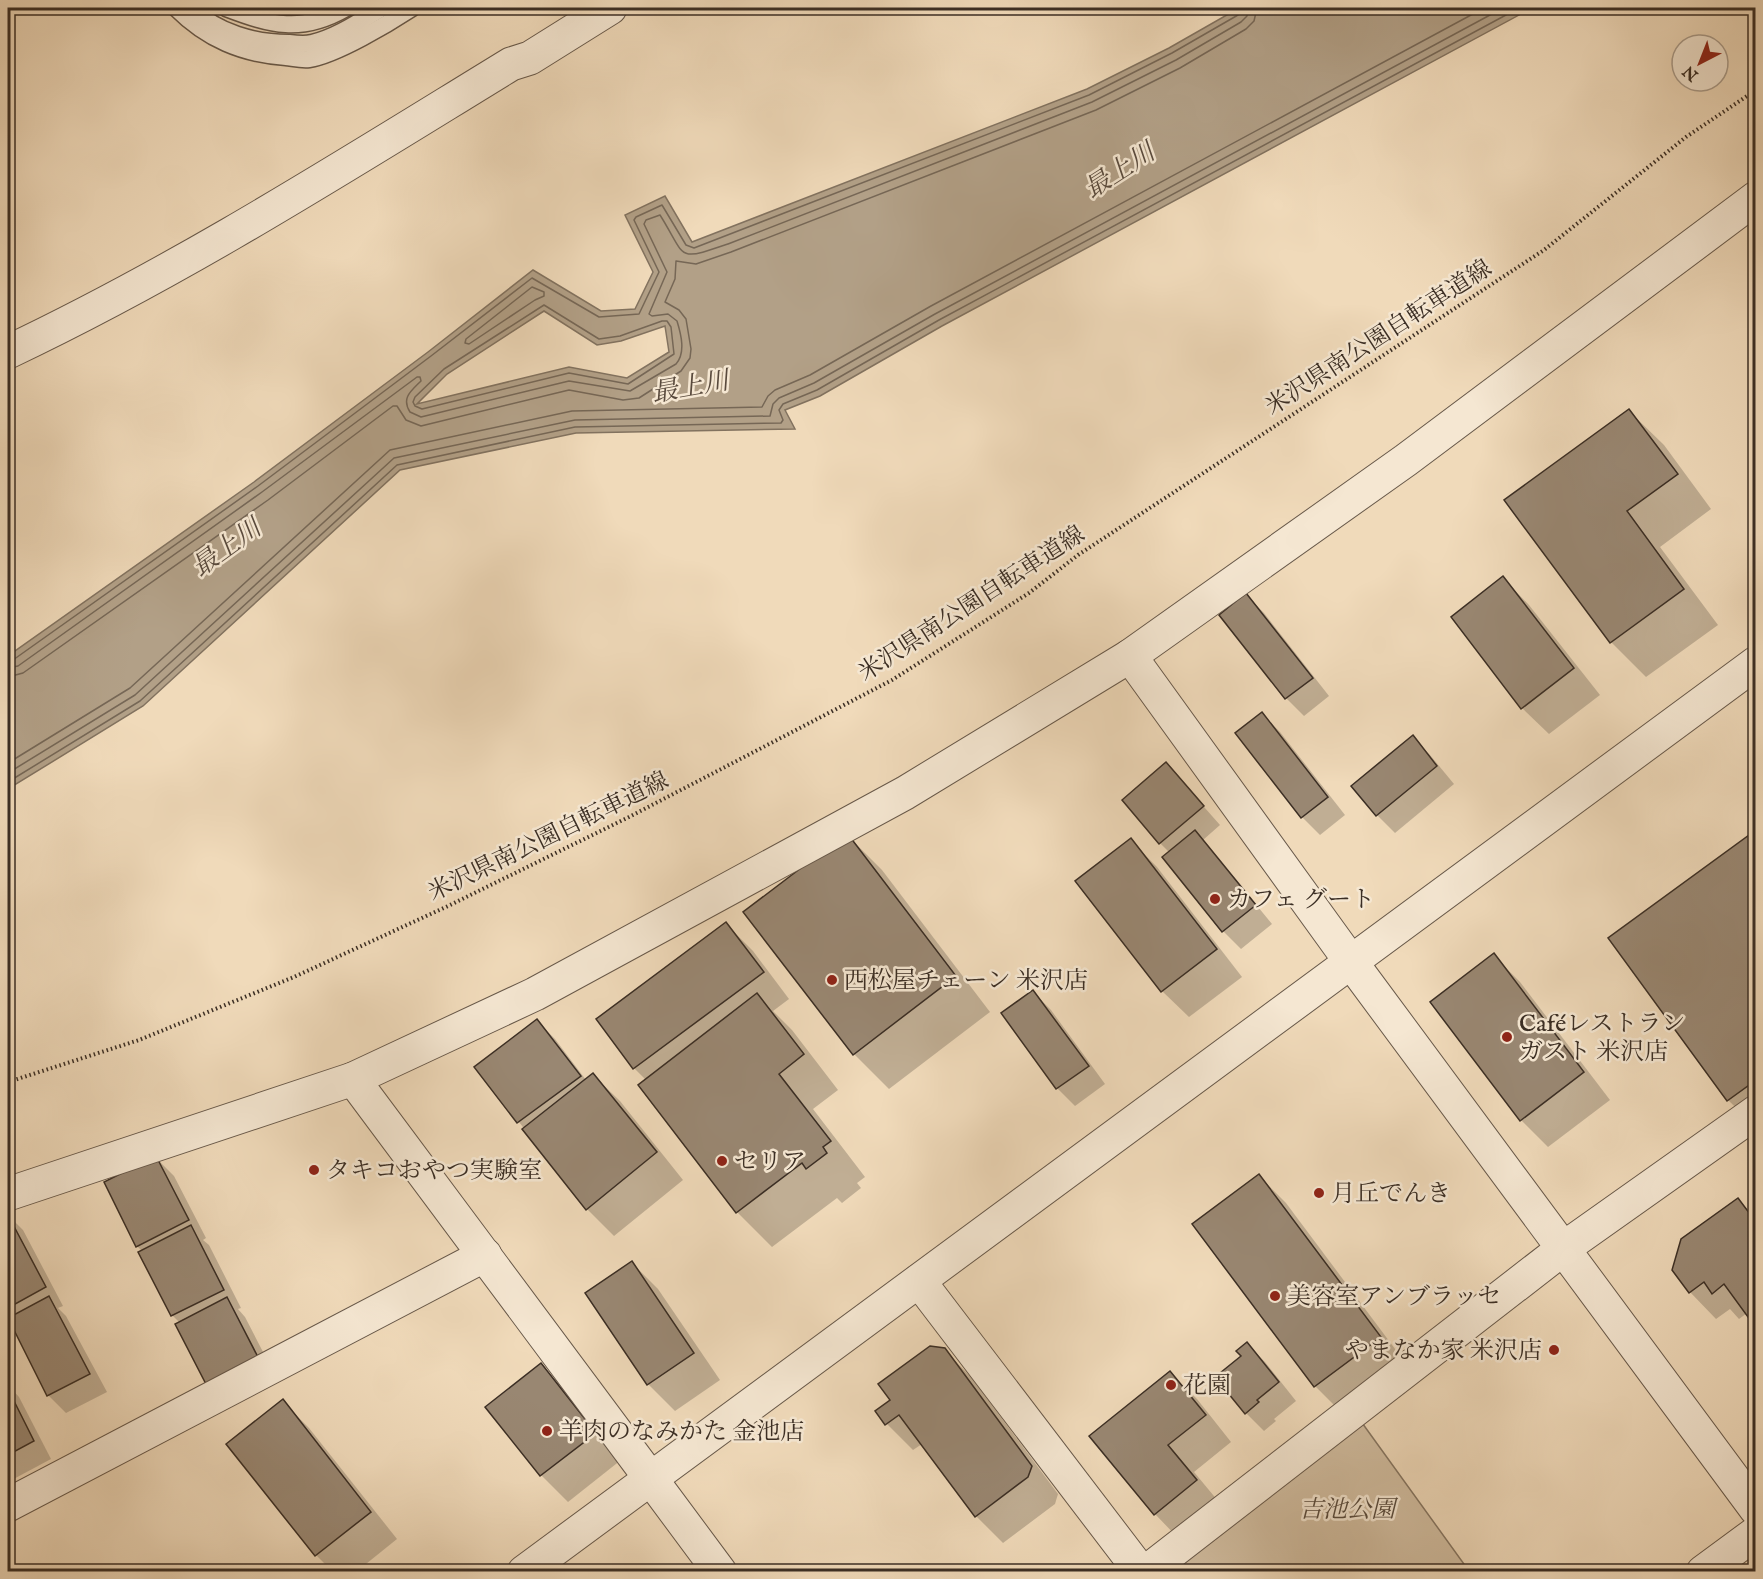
<svg xmlns="http://www.w3.org/2000/svg" width="1763" height="1579" font-family="'IM FELL English','Noto Serif JP',serif">
  <rect width="100%" height="100%" fill="#f0daba"/>
  <filter id="stains"><feTurbulence type="fractalNoise" baseFrequency=".00333" numOctaves="4"/><feColorMatrix values="0 0 0 0 .2 0 0 0 0 .09 0 0 0 0 .02 0 0 0 .5 -.17"/></filter>
  <radialGradient id="worn" r=".72"><stop offset=".6" stop-color="#630" stop-opacity="0"/><stop offset="1" stop-color="#630" stop-opacity=".3"/></radialGradient>
  <path fill="#d1bda0" stroke="#867662" stroke-width="1.5" d="M1360,1420L1469,1571L1158,1572Z"/>
  <path fill="#b2a087" stroke="#82725f" stroke-width="1.5" fill-rule="evenodd" d="M1239,8H1532L942,326L820,396L785,410L795,429L576,433L400,470L143,706L8,789V656L254,482L428,352L533,270L601,311L635,309L653,272L625,215L665,196L692,242L1087,89L1169,48ZM544,311L597,345L621,341L665,326L669,352L627,378L569,367L417,404L447,374Z"/>
  <g fill="#0003">
    <path d="M1629,411L1664,445L1711,509L1660,547L1718,625L1646,677L1611,642L1506,501Z"/>
    <path d="M1503,578L1529,605L1600,695L1549,734L1522,708Z"/>
    <path d="M1246,595L1264,613L1329,696L1304,716L1286,698Z"/>
    <path d="M1262,714L1280,732L1345,815L1320,835L1302,817Z"/>
    <path d="M1412,737L1430,755L1454,784L1395,833L1377,815Z"/>
    <path d="M1166,764L1220,825L1203,840L1272,924L1241,949L1223,931L1164,858L1170,853L1160,843Z"/>
    <path d="M1756,832V1127L1728,1100Z"/>
    <path d="M847,835L882,870L990,1012L889,1089L854,1054L745,912Z"/>
    <path d="M1130,840L1157,867L1242,977L1189,1017L1162,991Z"/>
    <path d="M726,924L753,951L789,999L773,1011L792,1030L838,1090L813,1109L865,1177L857,1183L861,1188L842,1203L837,1198L772,1247L737,1212L640,1085L646,1080L634,1068L598,1020Z"/>
    <path d="M1493,955L1520,982L1610,1100L1548,1147L1521,1120Z"/>
    <path d="M1033,992L1051,1010L1105,1084L1075,1106L1057,1088L1003,1013Z"/>
    <path d="M537,1021L555,1039L586,1080L593,1075L620,1101L683,1180L614,1236L587,1209L476,1067Z"/>
    <path d="M156,1158L174,1176L206,1238L203,1240L209,1245L241,1308L238,1309L245,1317L277,1379L180,1323L172,1315L143,1252L137,1246Z"/>
    <path d="M1259,1176L1286,1203L1407,1365L1342,1413L1315,1386L1194,1225Z"/>
    <path d="M1738,1200L1756,1218V1325L1747,1313L1739,1319L1730,1309L1716,1319L1690,1292Z"/>
    <path d="M8,1215L23,1230L63,1306L58,1308L66,1316L107,1392L66,1413L48,1395L9,1320L13,1317L8,1312Z"/>
    <path d="M632,1263L658,1289L720,1380L675,1411L648,1384Z"/>
    <path d="M1247,1344L1265,1362L1296,1401L1274,1419L1276,1421L1264,1431L1246,1413L1217,1377L1243,1357Z"/>
    <path d="M944,1350L971,1377L1058,1494L1055,1504L1003,1543L976,1516L922,1444L913,1450L887,1424L892,1400Z"/>
    <path d="M541,1365L568,1392L621,1460L568,1502L541,1475L487,1407Z"/>
    <path d="M1170,1373L1197,1399L1231,1442L1194,1472L1223,1507L1181,1541L1155,1514Z"/>
    <path d="M8,1385L19,1397L51,1459L8,1482Z"/>
    <path d="M282,1401L309,1428L397,1539L356,1572H333L316,1555Z"/>
  </g>
  <g fill="none" stroke-linecap="round" stroke-linejoin="round">
    <g stroke="#766756" stroke-width="1.5">
      <path d="M532,287L544,292V296L535,300L469,344L465,343L466,339Z"/>
      <path d="M544,305L599,339L620,336L662,321H667L671,327L674,354L628,384L569,373L422,409L415,406L413,402L415,397L444,369Z"/>
      <path d="M8,661L13,660L258,486L431,356L532,278L599,317L639,314L659,272L634,220L636,217L662,205L686,245L694,248L1089,95L1172,53L1238,15L1241,8"/>
      <path d="M8,668L18,666L262,492L417,377H420L421,381C411,391 401,398 410,412L421,417L569,381L630,391L676,364C686,353 681,334 677,321L668,314L652,316L649,314L667,272L644,224L646,220L660,215C687,258 675,262 728,244L1092,102L1176,60L1241,22L1247,16L1248,8"/>
      <path d="M8,677L23,673L268,500L393,406H397L406,420L421,426L569,390L623,400L639,398L681,371L690,358L691,349L686,319L679,310L665,302L675,279L676,261L696,264L731,252L1096,110L1180,68L1246,29L1254,21L1257,8"/>
      <path d="M8,763L130,688L390,450L572,411L762,407L768,396L775,390L810,375L931,306L1484,8"/>
      <path d="M8,773L135,695L394,458L575,420L770,416L773,404L779,398L814,383L935,314L1503,8"/>
      <path d="M8,782L140,701L397,465L575,427L781,423L783,420L779,410L783,404L817,390L939,320L1519,8"/>
    </g>
  </g>
  <g fill="#998772" stroke="#3b2e24" stroke-width="1.5">
    <path d="M1629,409L1678,474L1627,511L1684,589L1610,643L1504,500Z"/>
    <path d="M1503,576L1574,668L1521,709L1451,617Z"/>
    <path d="M1246,593L1313,678L1285,699L1219,615Z"/>
    <path d="M1262,712L1328,797L1301,818L1235,733Z"/>
    <path d="M1413,735L1437,766L1376,816L1351,786Z"/>
    <path d="M1166,762L1204,806L1159,844L1122,800Z"/>
    <path d="M1195,830L1256,905L1222,932L1162,857Z"/>
    <path d="M1756,830V1080L1727,1101L1608,938Z"/>
    <path d="M847,833L956,976L853,1055L743,912Z"/>
    <path d="M1131,838L1217,949L1161,992L1075,881Z"/>
    <path d="M726,922L764,972L633,1069L596,1019Z"/>
    <path d="M1494,953L1584,1072L1520,1121L1430,1002Z"/>
    <path d="M1033,990L1089,1066L1056,1089L1001,1013Z"/>
    <path d="M757,993L804,1054L779,1074L831,1141L823,1147L827,1153L806,1169L802,1163L736,1213L638,1085Z"/>
    <path d="M537,1019L581,1076L517,1123L474,1067Z"/>
    <path d="M593,1073L657,1152L586,1210L522,1129Z"/>
    <path d="M156,1156L189,1220L136,1247L104,1182Z"/>
    <path d="M1259,1174L1381,1337L1314,1387L1192,1224Z"/>
    <path d="M1738,1198L1756,1222V1328L1724,1284L1712,1294L1704,1282L1689,1293L1672,1270L1681,1239Z"/>
    <path d="M8,1215L46,1287L8,1308Z"/>
    <path d="M191,1225L224,1290L171,1316L138,1252Z"/>
    <path d="M632,1261L694,1353L647,1385L585,1293Z"/>
    <path d="M49,1296L90,1374L47,1396L8,1318Z"/>
    <path d="M227,1297L260,1361L208,1388L175,1324Z"/>
    <path d="M1247,1342L1279,1382L1257,1400L1259,1402L1245,1414L1215,1377L1241,1356L1236,1351Z"/>
    <path d="M930,1346L945,1348L1032,1466L1028,1477L975,1517L899,1415L885,1425L875,1411L890,1400L878,1384Z"/>
    <path d="M541,1363L596,1433L540,1476L485,1407Z"/>
    <path d="M1170,1371L1206,1415L1168,1445L1197,1480L1154,1515L1089,1436Z"/>
    <path d="M8,1389L34,1441L8,1455Z"/>
    <path d="M283,1399L371,1512L315,1556L226,1444Z"/>
  </g>
  <g fill="none" stroke-linecap="round" stroke-linejoin="round">
    <g stroke="#68594a" stroke-width="19">
      <g id="service">
        <path d="M176,8C207,39 242,54 286,57C294,58 302,60 309,59C336,55 389,23 412,8"/>
        <path d="M192,8C217,33 255,43 289,43C297,44 305,45 312,43C337,37 360,21 382,8"/>
        <path d="M226,8C271,25 301,34 346,8"/>
      </g>
    </g>
    <g stroke="#68594a" stroke-width="35">
      <g id="minor">
        <path d="M8,352C183,269 346,165 511,64L530,58L610,8"/>
        <path d="M1130,656L1351,962"/>
        <path d="M353,1079L651,1479"/>
        <path d="M8,1194L353,1079L535,994L905,793L1130,656L1406,460L1756,198"/>
        <path d="M919,1281L1141,1572"/>
        <path d="M8,1505L485,1255"/>
        <path d="M1146,1572L1564,1248L1756,1112"/>
        <path d="M1703,1572L1756,1533"/>
      </g>
    </g>
    <g stroke="#68594a" stroke-width="35">
      <g id="tertiary">
        <path d="M1351,962L1756,1509"/>
        <path d="M651,1479L720,1572"/>
        <path d="M524,1572L1756,663"/>
      </g>
    </g>
    <path stroke="#3b2e24" stroke-width="4" stroke-dasharray="1.5 3" stroke-linecap="butt" d="M8,1082L139,1040L294,977L448,906L629,817L892,680L1029,593L1078,555L1544,250L1686,137L1756,90"/>
    <use href="#service" stroke="#f5e7d2" stroke-width="16"/>
    <use href="#minor" stroke="#f5e7d2" stroke-width="33"/>
    <use href="#tertiary" stroke="#f5e7d2" stroke-width="33"/>
  </g>
  <g fill="#8f2418" stroke="#f5e7d2" stroke-width="2">
    <circle cx="1215" cy="899" r="6"/>
    <circle cx="832" cy="980" r="6"/>
    <circle cx="1507" cy="1037" r="6"/>
    <circle cx="722" cy="1161" r="6"/>
    <circle cx="314" cy="1170" r="6"/>
    <circle cx="1319" cy="1193" r="6"/>
    <circle cx="1275" cy="1296" r="6"/>
    <circle cx="1554" cy="1350" r="6"/>
    <circle cx="1171" cy="1385" r="6"/>
    <circle cx="547" cy="1431" r="6"/>
  </g>
  <g text-anchor="middle" stroke-width="5" stroke-linejoin="round" paint-order="stroke">
    <g font-size="24" fill="#3b2e24" stroke="#f5e7d2">
      <text transform="translate(1378 337) rotate(-33)" y="8">米沢県南公園自転車道線</text>
      <text transform="translate(971 603) rotate(-33)" y="8">米沢県南公園自転車道線</text>
      <text transform="translate(548 836) rotate(-26)" y="8">米沢県南公園自転車道線</text>
    </g>
    <g font-size="24" fill="#3b2e24" stroke="#f5e7d2" text-anchor="start">
      <text x="1227" y="907">カフェ グート</text>
      <text x="844" y="988">西松屋チェーン 米沢店</text>
      <text x="1519" y="1031">Caféレストラン<tspan x="1519" dy="28">ガスト 米沢店</tspan></text>
      <text x="734" y="1169">セリア</text>
      <text x="326" y="1178">タキコおやつ実験室</text>
      <text x="1331" y="1201">月丘でんき</text>
      <text x="1287" y="1304">美容室アンブラッセ</text>
      <text x="1542" y="1358" text-anchor="end">やまなか家 米沢店</text>
      <text x="1183" y="1393">花園</text>
      <text x="559" y="1439">羊肉のなみかた 金池店</text>
    </g>
    <g font-size="24" font-style="italic" fill="#594b3d" stroke="#f5e7d2">
      <text x="1347" y="1517">吉池公園</text>
    </g>
    <g font-size="26" font-style="italic" fill="#594a3d" stroke="#f5e7d2">
      <text transform="translate(1119 170) rotate(-33)" y="9">最上川</text>
      <text transform="translate(690 386) rotate(-10)" y="9">最上川</text>
      <text transform="translate(226 547) rotate(-36)" y="9">最上川</text>
    </g>
  </g>
  <rect width="1763" height="1579" fill="none" stroke="#f0daba" stroke-width="30"/>
  <rect x="9" y="9" width="1745" height="1561" fill="none" stroke="#3b2e24" stroke-width="3"/>
  <rect x="15" y="15" width="1733" height="1549" fill="none" stroke="#3b2e24" stroke-width="1.5"/>
  <g transform="translate(1700 63) rotate(222)"><circle r="28" fill="#f5e7d2" stroke="#ab9d8c" stroke-width="1.5"/>
  <path d="M0-4.5L10 22L0 15L-10 22Z" fill="#8f2418"/>
  <text y="-9" font-size="16" font-weight="bold" text-anchor="middle" fill="#3b2e24">N</text>
  </g>
  <rect width="100%" height="100%" filter="url(#stains)"/>
  <rect width="100%" height="100%" fill="url(#worn)"/>
</svg>
